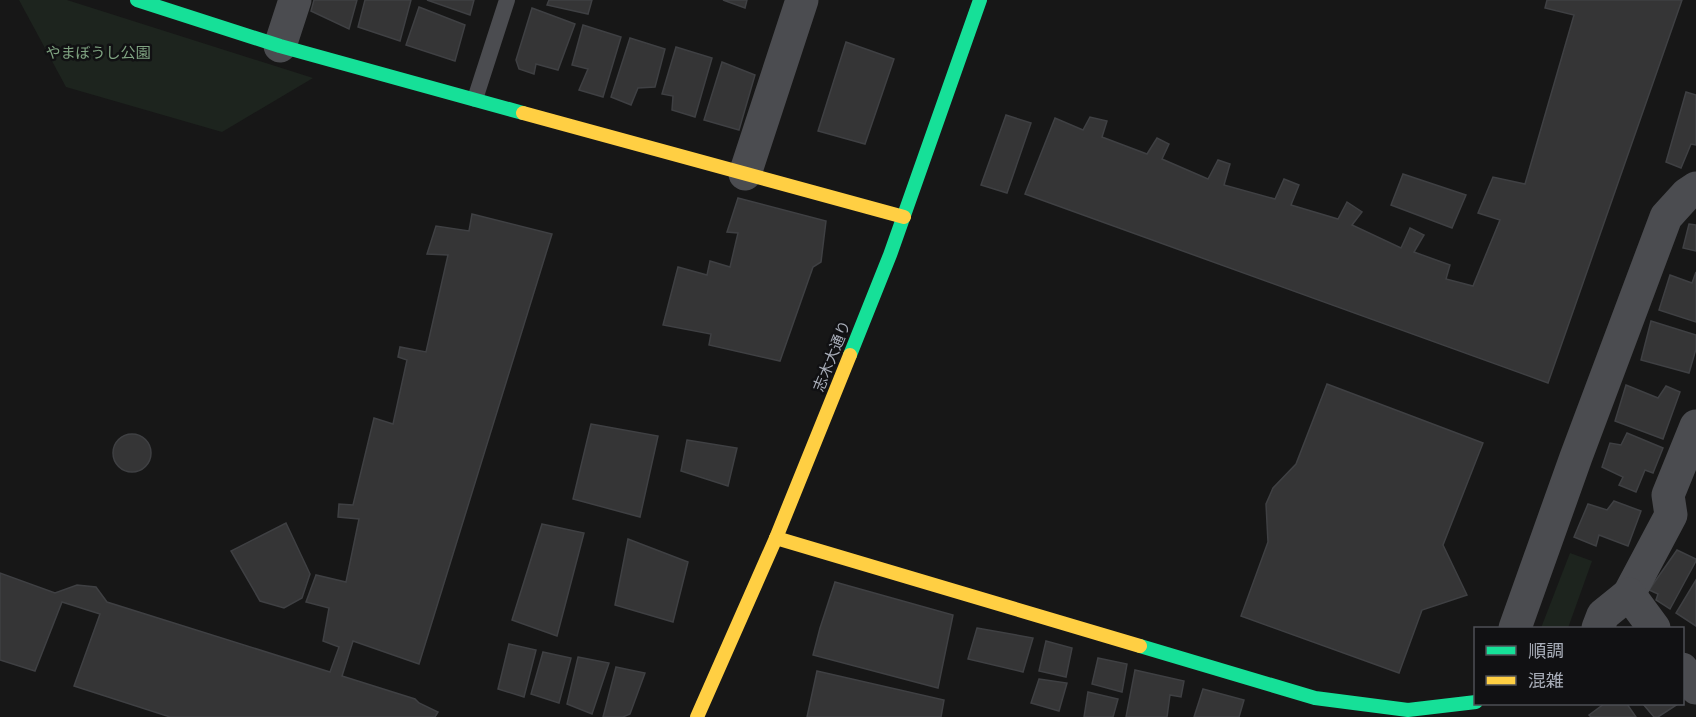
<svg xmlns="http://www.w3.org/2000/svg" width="1696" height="717" font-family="'Roboto Condensed','Noto Sans JP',sans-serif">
  <rect width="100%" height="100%" fill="#171717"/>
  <g fill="#1d241e">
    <path d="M19,0H67L313,78L222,132L66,87Z"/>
    <path d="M1570,553L1592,561L1568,628H1541Z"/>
  </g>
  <g fill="#353536" stroke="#3f4043" stroke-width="1.5">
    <path d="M314,0H357L349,29L311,11Z"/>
    <path d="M365,0H411L400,41L358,27Z"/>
    <path d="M427,0H474L470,15Z"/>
    <path d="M549,0H592L588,14L547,5Z"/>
    <path d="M723,0H747L745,8Z"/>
    <path d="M1547,0H1682L1548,383L1025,194L1055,118L1083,130L1090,117L1107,121L1102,137L1147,154L1157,138L1169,144L1162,159L1208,179L1218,160L1230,164L1224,185L1275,199L1284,179L1299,185L1291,205L1338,219L1347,202L1362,212L1352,225L1401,248L1410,228L1424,235L1414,252L1450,265L1446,279L1473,286L1500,220L1478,213L1493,177L1525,184L1574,15L1545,8Z"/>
    <path d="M419,7L465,25L455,61L406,45Z"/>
    <path d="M532,8L575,24L558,70L536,64L534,74L519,69L516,60Z"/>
    <path d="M583,25L621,37L603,97L579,90L588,69L572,65Z"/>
    <path d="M630,38L665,49L655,87L638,88L631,105L611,97Z"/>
    <path d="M846,42L894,59L865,144L818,131Z"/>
    <path d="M676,47L712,58L695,117L672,110L673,96L662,94Z"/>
    <path d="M722,62L755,75L739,130L704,120Z"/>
    <path d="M1686,92L1696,95V145L1691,144L1681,168L1666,162Z"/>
    <path d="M1006,115L1031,123L1007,193L981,185Z"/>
    <path d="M1403,174L1466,195L1452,228L1391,205Z"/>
    <path d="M738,198L826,221L821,262L813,267L780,361L709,345L711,334L663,325L678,267L707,275L710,261L730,267L738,233L727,232Z"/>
    <path d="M472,214L552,234L419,664L353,641L342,676L415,699L419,703L438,712L435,717H170L74,686L100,614L62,602L35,671L0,660V573L55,593L77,585L96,587L107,602L330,672L339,647L323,641L329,608L306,602L316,575L346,582L359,519L338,517L339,504L353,505L374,418L393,424L407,360L398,357L400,347L426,352L448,255L427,254L436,226L469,231Z"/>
    <path d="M1689,224L1696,225V251L1683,248Z"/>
    <path d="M1696,272V322L1659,310L1670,275L1692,283Z"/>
    <path d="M1651,321L1696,335V349L1689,373L1641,360Z"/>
    <path d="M1327,384L1483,443L1443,545L1467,595L1422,610L1399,673L1241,616L1268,542L1266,504L1273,488L1296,464Z"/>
    <path d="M1626,385L1658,398L1666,386L1680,392L1663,439L1615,421Z"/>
    <path d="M591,424L658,436L640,517L573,499Z"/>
    <path d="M1627,433L1663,448L1653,473L1645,470L1636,492L1619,485L1623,477L1602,467L1610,443L1621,445Z"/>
    <circle cx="132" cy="453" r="19"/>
    <path d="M687,440L737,448L728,486L681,471Z"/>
    <path d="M1614,501L1641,511L1628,546L1599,535L1596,546L1574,537L1588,504L1607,510Z"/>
    <path d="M286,523L310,574L302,598L284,608L260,601L231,551Z"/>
    <path d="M542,524L584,533L557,636L512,620Z"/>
    <path d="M628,539L688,562L673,622L615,605Z"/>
    <path d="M1677,550L1696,559V561L1670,609L1656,600L1658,594L1649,590Z"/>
    <path d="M1696,580V626L1676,613Z"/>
    <path d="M835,582L953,615L938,688L813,655L820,628Z"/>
    <path d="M977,628L1033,638L1023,672L968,659Z"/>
    <path d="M1046,641L1072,648L1066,677L1039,671Z"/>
    <path d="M509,644L536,650L524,697L498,689Z"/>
    <path d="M543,652L571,658L559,703L531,694Z"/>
    <path d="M578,657L609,663L592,714L567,704Z"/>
    <path d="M1098,658L1127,664L1122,692L1092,684Z"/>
    <path d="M616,667L645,673L630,714L623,717H603Z"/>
    <path d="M1135,670L1184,681L1181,697L1170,695L1167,717H1126Z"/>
    <path d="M817,671L944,700L941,717H807Z"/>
    <path d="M1039,679L1067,683L1059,711L1031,703Z"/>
    <path d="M1203,689L1244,700L1239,717H1194Z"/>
    <path d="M1088,692L1118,699L1113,717H1084Z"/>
    <path d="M1604,704H1627L1636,717H1591L1589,715Z"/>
    <path d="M1643,704H1678L1658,717H1654Z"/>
  </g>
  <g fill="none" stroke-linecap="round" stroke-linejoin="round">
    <path stroke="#4b4c50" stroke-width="16" d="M475,99L507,0"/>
    <g stroke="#4b4c50" stroke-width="33">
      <path d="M280,46L295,0"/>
      <path d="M745,174L802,0"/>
      <path d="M1629,594L1671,515L1668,495L1696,426"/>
      <path d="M1515,628L1576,457L1666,217L1687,194L1696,188"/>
      <path d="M1598,628L1603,615L1629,594L1654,628"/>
      <path d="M1682,669L1696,688"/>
    </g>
    <g stroke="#16e098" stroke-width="14">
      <path d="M137,0L280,46L523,113"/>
      <path d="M850,355L890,255L980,0"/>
      <path d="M1140,646L1315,698L1408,710L1476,702"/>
    </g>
    <g stroke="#ffcf43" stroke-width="14">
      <path d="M523,113L904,217"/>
      <path d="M776,538L1140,646"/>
      <path d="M697,717L776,538L850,355"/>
    </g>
  </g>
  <g text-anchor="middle" stroke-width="5" stroke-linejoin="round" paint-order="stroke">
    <g font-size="15" fill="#7fa381" stroke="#111113">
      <text x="98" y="58">やまぼうし公園</text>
    </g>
    <g font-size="15" fill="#a8adb8" stroke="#111113">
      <text transform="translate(832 356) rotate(-68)" y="5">志木大通り</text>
    </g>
  </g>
  <rect x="1474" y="627" width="210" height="78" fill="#111113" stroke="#4d4f55" stroke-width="1.5"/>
  <rect x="1486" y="646" width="30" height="9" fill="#16e098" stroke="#4d4f55" stroke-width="1.5"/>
  <text x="1528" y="657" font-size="18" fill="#a8adb8">順調</text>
  <rect x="1486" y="676" width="30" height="9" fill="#ffcf43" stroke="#4d4f55" stroke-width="1.5"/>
  <text x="1528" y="687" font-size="18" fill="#a8adb8">混雑</text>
</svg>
